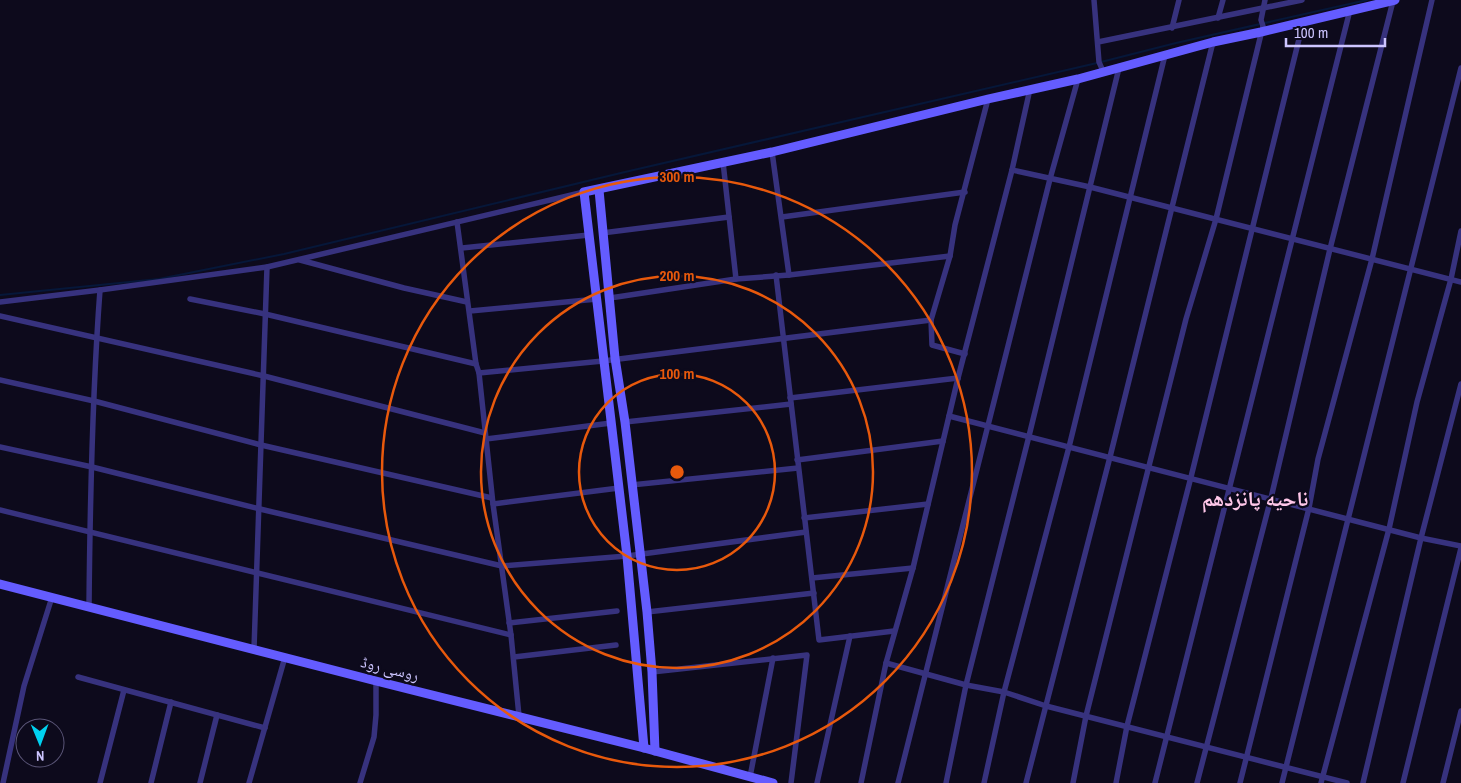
<svg xmlns="http://www.w3.org/2000/svg" width="1461" height="783" font-family="'Archivo Narrow','Noto Naskh Arabic',sans-serif">
  <rect width="100%" height="100%" fill="#0d0a1c"/>
  <g fill="none" stroke-linecap="round" stroke-linejoin="round">
    <g stroke="#061739" stroke-width="2">
      <path d="M1101,62L1176,43L1367,0"/>
      <path d="M0,295L159,279L284,254L625,172L1097,63"/>
    </g>
    <g stroke="#37327e" stroke-width="5.5">
      <path d="M1094,0L1099,62L1103,71"/>
      <path d="M1218,18L1223,0"/>
      <path d="M1172,28L1179,0"/>
      <path d="M1098,42L1302,0"/>
      <path d="M772,152L789,275"/>
      <path d="M723,162L736,279"/>
      <path d="M1012,170L1090,187L1461,282"/>
      <path d="M782,217L965,192"/>
      <path d="M457,222L476,364L479,373L493,504L511,635L519,716"/>
      <path d="M602,233L729,217"/>
      <path d="M462,248L589,235"/>
      <path d="M300,260L404,288L467,302"/>
      <path d="M776,275L819,640L894,631"/>
      <path d="M610,298L736,279L789,275L950,256"/>
      <path d="M190,299L265,314L476,364"/>
      <path d="M0,302L100,290L267,267L584,192"/>
      <path d="M470,311L597,299"/>
      <path d="M0,316L264,376L485,433"/>
      <path d="M965,354L932,345L931,320L950,256L955,225L988,99"/>
      <path d="M479,373L603,361L931,320"/>
      <path d="M0,380L94,401L261,445L492,498"/>
      <path d="M790,398L958,378"/>
      <path d="M949,416L1421,538L1461,546"/>
      <path d="M625,422L791,404"/>
      <path d="M486,439L611,423"/>
      <path d="M0,447L92,467L260,509L502,566L627,556L806,532"/>
      <path d="M797,460L943,441"/>
      <path d="M631,485L798,468"/>
      <path d="M493,504L619,488"/>
      <path d="M0,510L511,635"/>
      <path d="M804,518L928,504"/>
      <path d="M812,578L913,568"/>
      <path d="M89,607C90,501 92,396 100,290"/>
      <path d="M647,612L814,593"/>
      <path d="M509,623L617,611"/>
      <path d="M254,649L267,267"/>
      <path d="M514,657L616,645"/>
      <path d="M886,663L966,685L1004,692L1046,706L1347,783"/>
      <path d="M652,672L807,655L791,783"/>
      <path d="M78,677L265,728"/>
      <path d="M750,777L773,658"/>
      <path d="M3,783L24,686L52,597"/>
      <path d="M100,783L124,690"/>
      <path d="M151,783L171,702"/>
      <path d="M200,783L217,715"/>
      <path d="M249,783L285,657"/>
      <path d="M360,783L374,737L376,715V681"/>
      <path d="M817,783L850,636"/>
      <path d="M861,783L886,663L913,568L958,378L1012,170L1030,89"/>
      <path d="M898,783L1050,179L1078,79"/>
      <path d="M946,783L966,685L1029,436L1119,68"/>
      <path d="M984,783L1004,692L1069,447L1165,55"/>
      <path d="M1026,783L1110,457L1213,42"/>
      <path d="M1073,783L1086,716L1186,319L1216,219L1263,26L1261,20L1265,0"/>
      <path d="M1116,783L1127,726L1191,477L1303,23"/>
      <path d="M1155,783L1350,10"/>
      <path d="M1197,783L1271,498L1330,249L1393,1"/>
      <path d="M1240,783L1309,508L1318,459L1372,259L1432,0"/>
      <path d="M1282,783L1461,68"/>
      <path d="M1321,783L1389,529L1417,402L1451,279L1461,231"/>
      <path d="M1363,783L1421,538L1461,384"/>
      <path d="M1403,783L1461,548"/>
      <path d="M1443,783L1461,711"/>
    </g>
    <g stroke="#645cff" stroke-width="9">
      <path d="M599,190L615,358L625,422L647,612L652,672L655,751"/>
      <path d="M0,584L376,681L644,748L773,783"/>
      <path d="M644,748L627,556L584,192L772,152L988,99L1078,79L1213,42L1261,32L1395,0"/>
    </g>
  </g>
  <g fill="none" stroke="#e8590c" stroke-width="2.5">
    <circle cx="677" cy="472" r="98"/>
    <circle cx="677" cy="472" r="196"/>
    <circle cx="677" cy="472" r="295"/>
  </g>
  <g text-anchor="middle" stroke-width="4.5" stroke-linejoin="round" paint-order="stroke">
    <g font-size="16" fill="#cdc5ff" stroke="#0d0a1c">
      <text transform="translate(390 668) rotate(14)" y="6">روسی روڈ</text>
    </g>
    <g font-size="21" font-weight="bold" fill="#ffc7e9" stroke="#0d0a1c">
      <text x="1255" y="506">ناحیه پانزدهم</text>
    </g>
  </g>
  <circle cx="677" cy="472" r="8" fill="#e8590c" stroke="#0d0a1c" stroke-width="2.5"/>
  <g font-size="15" text-anchor="middle" font-weight="bold" fill="#e8590c" stroke="#0d0a1c" stroke-width="4.5" stroke-linejoin="round" paint-order="stroke">
    <text x="677" y="182">300 m</text>
    <text x="677" y="281">200 m</text>
    <text x="677" y="379">100 m</text>
  </g>
  <g transform="translate(40 743) rotate(179)"><circle r="24" fill="#0d0a1c" stroke="#5a5577"/>
  <path d="M0-4L9 19L0 12L-9 19Z" fill="#00d1f0"/>
  <text y="-8" font-size="14" font-weight="bold" text-anchor="middle" fill="#cdc5ff">N</text>
  </g>
  <path d="M1286 38v8h99v-8" fill="none" stroke="#cdc5ff" stroke-width="2.5"/>
  <text x="1294" y="38" font-size="15" fill="#cdc5ff" stroke="#0d0a1c" stroke-width="4" paint-order="stroke">100 m</text>
</svg>
